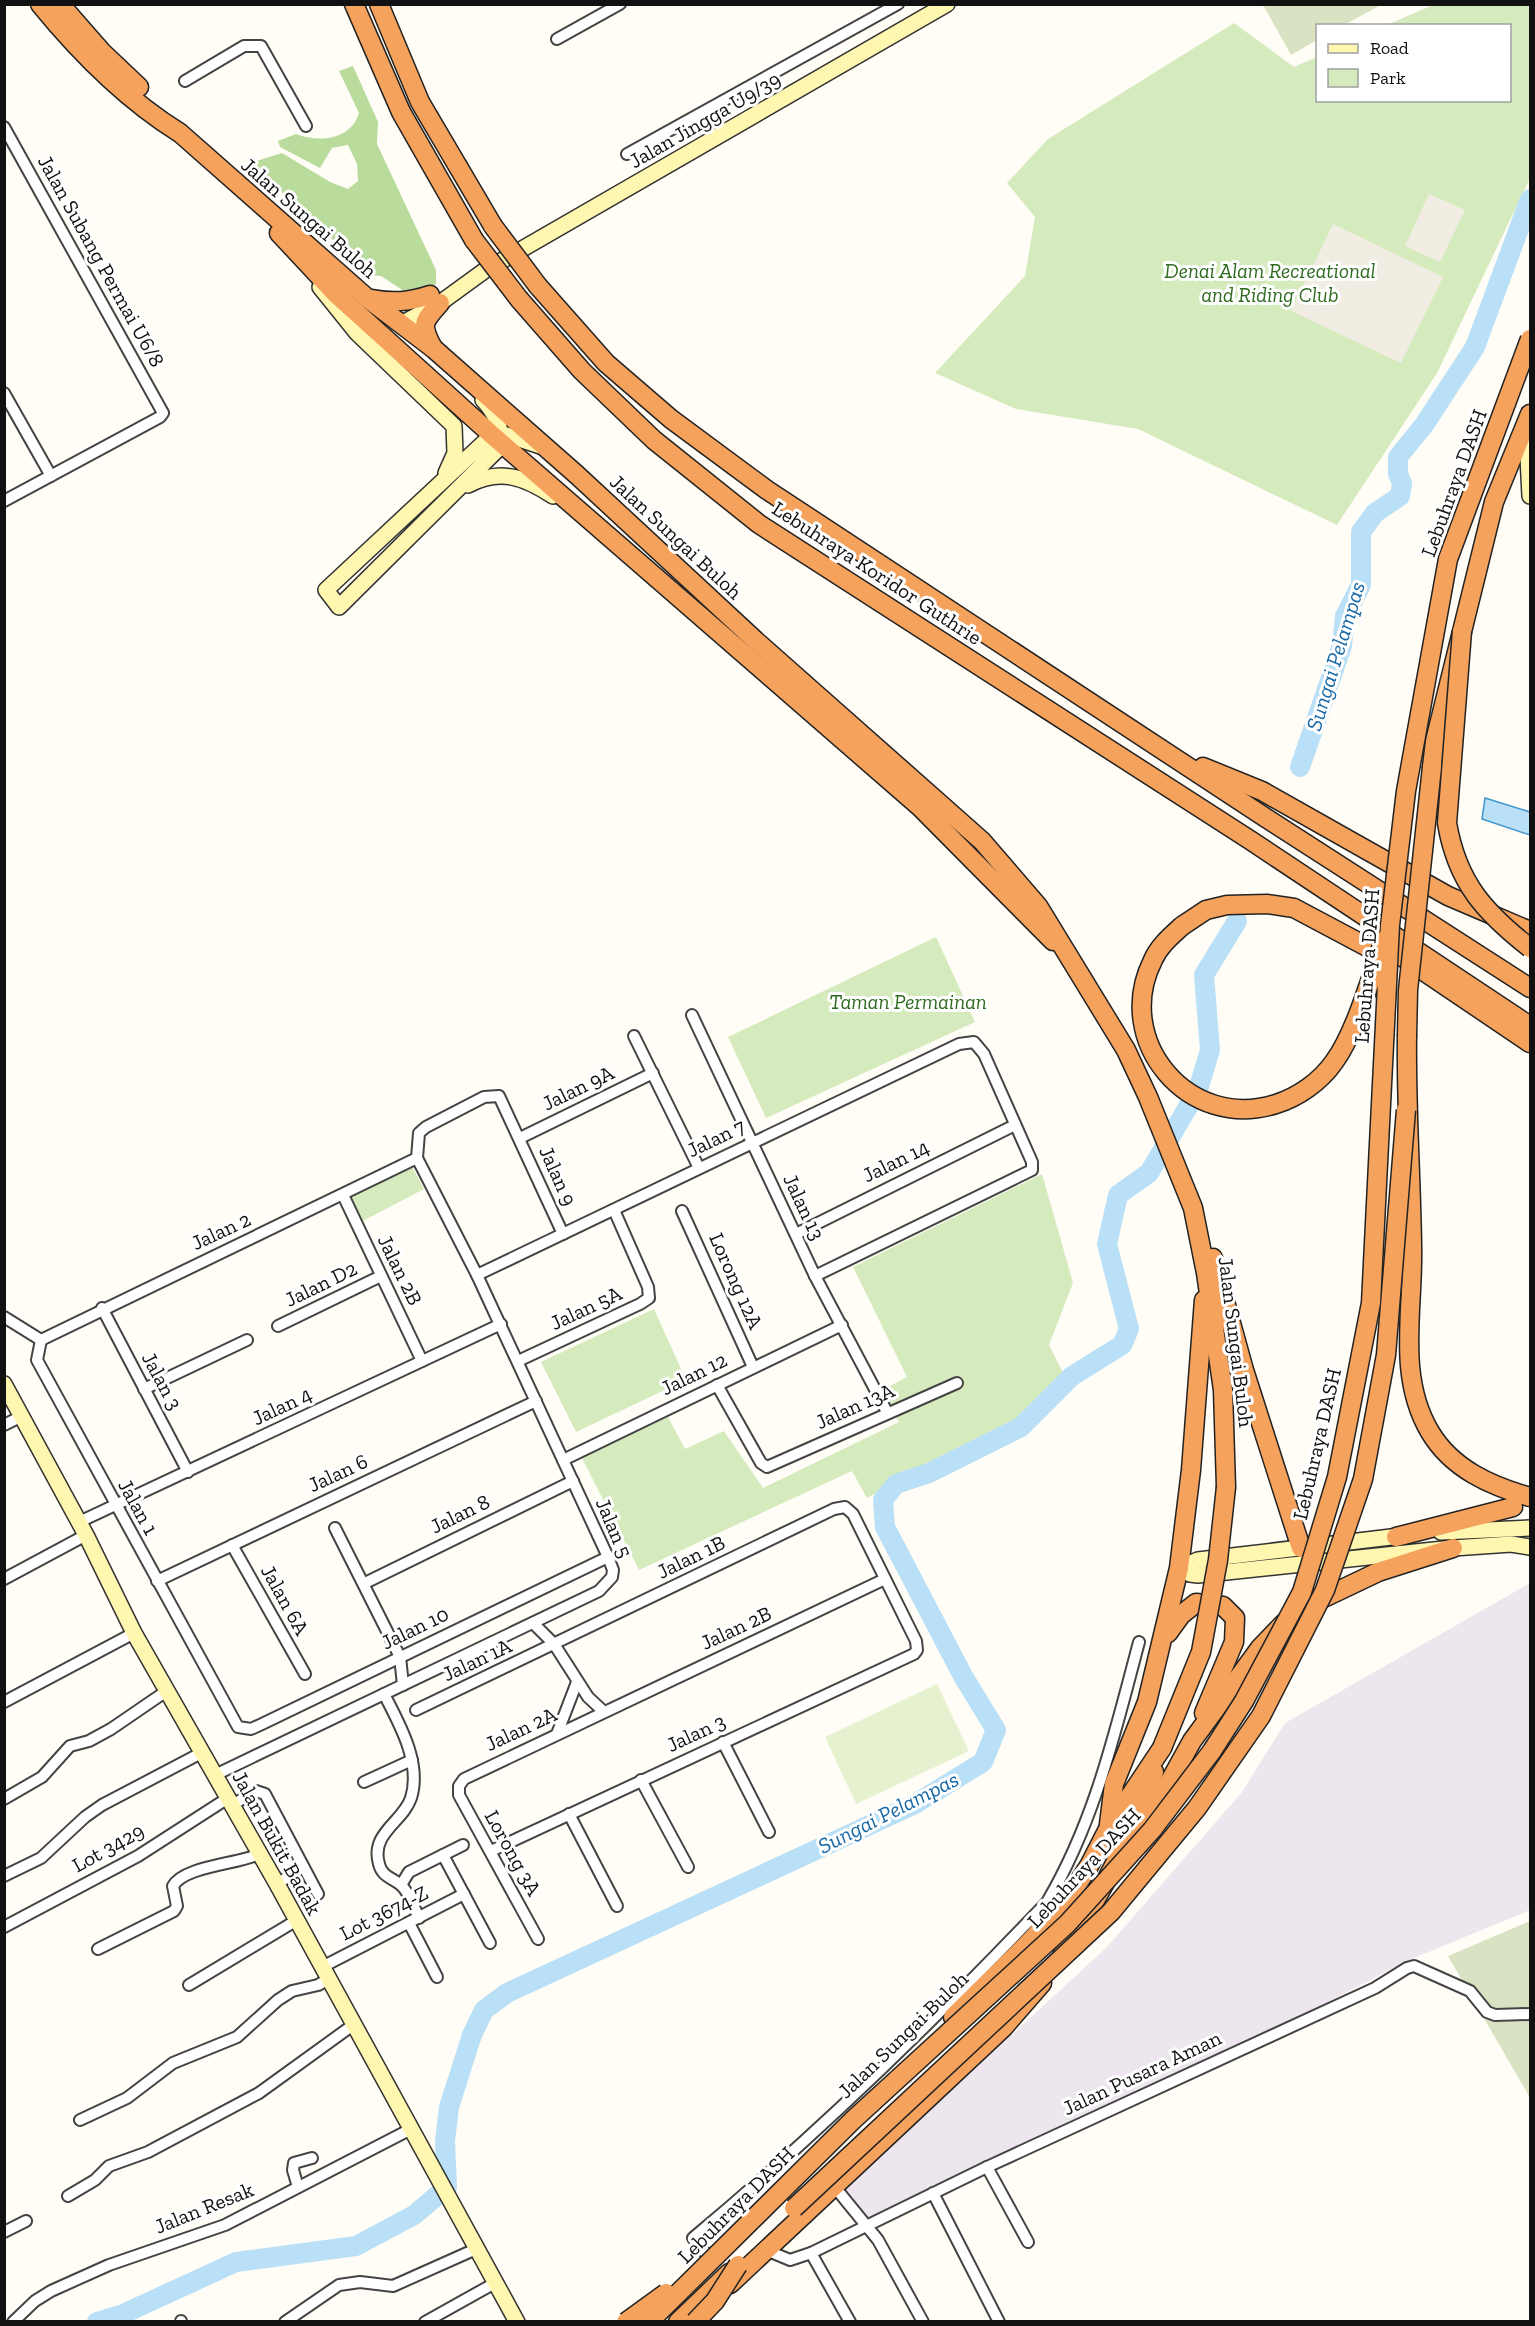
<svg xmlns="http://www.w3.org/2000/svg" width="1535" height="2326" font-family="'Zilla Slab',serif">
  <rect width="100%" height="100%" fill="#fffdf5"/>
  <path fill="#eee6ef" d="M1530,1583V1910L1407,1961L1293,2020L868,2222L843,2191L1107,1947L1242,1792L1285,1723Z"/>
  <g fill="#d5ebbd">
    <path d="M1433,5H1530V178L1437,373L1337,525L1138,429L1016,409L935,373L1025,276L1035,217L1007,183L1048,139L1234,23L1294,67L1317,57L1318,100H1510V26L1387,25Z"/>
    <path d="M936,937L975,1022L766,1118L728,1037Z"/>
    <path d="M411,1165L424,1189L361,1222L348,1196Z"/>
    <path d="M1042,1174L1073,1283L1049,1345L1065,1377L1015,1423L867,1498L852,1471L639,1570L582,1458L668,1417L685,1449L724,1431L763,1488L899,1422L881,1391L907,1377L853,1267Z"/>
    <path d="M654,1309L686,1380L576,1432L541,1362Z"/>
  </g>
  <path fill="#b9dc9c" d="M353,66L378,122L377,144L436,270V284L410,295L381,276L367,275L349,262L341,247L250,163L282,153L330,182L348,189L358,181L357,164L348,145L332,148L320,168L280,147L278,141L296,134C319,143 351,140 359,113L339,71Z"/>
  <g fill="#d9e3c4">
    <path d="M1263,5H1381L1344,25L1318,26L1317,40L1291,55Z"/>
    <path d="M1530,1921V2098L1448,1956Z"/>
  </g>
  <path fill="#e6f2cf" d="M937,1684L969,1751L856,1804L825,1737Z"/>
  <g fill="#f1ede2">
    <path d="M1429,194L1465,210L1440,262L1405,246Z"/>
    <path d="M1333,224L1443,277L1401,363L1291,311Z"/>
  </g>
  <path fill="#b9e0f7" stroke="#3f96cf" stroke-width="1.5" d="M1485,798L1530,812V835L1482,819Z"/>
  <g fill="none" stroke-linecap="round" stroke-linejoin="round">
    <g stroke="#b9e0f7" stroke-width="20">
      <path d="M1300,767L1342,646L1345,616L1361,585V532L1375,513L1400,496L1402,483L1398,474V457L1424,425L1475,347L1530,199"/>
      <path d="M97,2322L123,2314L236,2262L356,2246L414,2215L447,2187L445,2141L449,2107L472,2035L484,2010L507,1993L915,1804L983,1762L996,1730L963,1676L885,1527L883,1500L896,1484L929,1473L1021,1427L1072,1376L1122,1345L1129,1329L1107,1244L1118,1195L1149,1173L1198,1090L1210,1050L1204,975L1237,921"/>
    </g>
    <g stroke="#444" stroke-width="14">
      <g id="street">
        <path d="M557,39L620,4"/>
        <path d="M185,81L244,46H261L306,126"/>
        <path d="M4,127L163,413L160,417L4,501"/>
        <path d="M627,154L898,4"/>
        <path d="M4,393L51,476"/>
        <path d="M692,1015L815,1276L887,1412"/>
        <path d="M634,1036L699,1168"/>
        <path d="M520,1138L653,1073"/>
        <path d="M343,1195L422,1361"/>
        <path d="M682,1211L753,1367"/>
        <path d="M796,1234L1015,1125"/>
        <path d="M477,1275L959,1044L974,1042L984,1054L1032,1162V1170L815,1276"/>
        <path d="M102,1308L188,1472"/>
        <path d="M4,1317L41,1340"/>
        <path d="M278,1326L381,1276"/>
        <path d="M41,1340L37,1360L238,1727L251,1729L262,1724L608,1557"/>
        <path d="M41,1340L417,1158"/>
        <path d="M518,1361L640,1304L649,1298L648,1287L614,1210"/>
        <path d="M717,1385L761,1463L767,1467L957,1383"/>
        <path d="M144,1389L247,1340"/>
        <path d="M4,1425L22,1416"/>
        <path d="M563,1460L842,1325"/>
        <path d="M79,1522L501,1324"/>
        <path d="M335,1528L400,1657L403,1685"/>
        <path d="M232,1545L305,1674"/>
        <path d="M4,1579L86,1535"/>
        <path d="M157,1581L536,1401"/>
        <path d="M365,1583L573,1481"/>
        <path d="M533,1623L554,1644L588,1697L603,1711"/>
        <path d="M384,1694C399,1723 422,1763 411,1798C403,1822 370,1833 379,1864C382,1877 393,1878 401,1885C409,1892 414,1908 419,1918"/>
        <path d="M4,1702L134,1633"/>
        <path d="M416,1710L834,1509L845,1507L853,1514L916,1641L917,1650L914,1654L491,1851"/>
        <path d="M557,1734L577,1682"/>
        <path d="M723,1742L769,1832"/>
        <path d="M215,1775L599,1591L612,1577L613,1570L608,1557L477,1275L417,1158L419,1133L426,1127L484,1097L499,1096L563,1234"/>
        <path d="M641,1780L688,1867"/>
        <path d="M364,1782L412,1760"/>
        <path d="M4,1799L42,1777L70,1746L89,1741L111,1729L168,1690"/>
        <path d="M232,1805L256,1791L265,1794L318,1894"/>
        <path d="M569,1814L617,1906"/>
        <path d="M443,1855L490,1943"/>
        <path d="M4,1876L41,1858L85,1817L102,1805L203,1752"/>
        <path d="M277,1884L303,1867"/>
        <path d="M401,1885L409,1872L463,1845"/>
        <path d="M409,1923L437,1977"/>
        <path d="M4,1927L138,1856L228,1798"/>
        <path d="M538,1939L459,1795V1786L464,1779L885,1579"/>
        <path d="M98,1949L174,1911L177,1906L173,1886C184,1866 239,1864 259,1854"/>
        <path d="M322,1967L464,1894"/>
        <path d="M189,1985L297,1920"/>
        <path d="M80,2120L127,2098L173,2063L237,2037L278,2000L292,1991L318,1985L329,1979"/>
        <path d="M987,2167L1028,2242"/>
        <path d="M834,2186L878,2240L923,2322"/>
        <path d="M298,2187L293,2170L294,2163L312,2158"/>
        <path d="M933,2193L999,2322"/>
        <path d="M68,2196L95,2180L109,2166L148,2152L259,2093L353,2025"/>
        <path d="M4,2232L26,2221"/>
        <path d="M766,2250L790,2260L811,2253L987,2167L1375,1988L1407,1968L1414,1966L1470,1991L1487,2012L1495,2015L1530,2014"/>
        <path d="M811,2253L850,2322"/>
        <path d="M707,2255L693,2238C819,2133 935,2020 1047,1902C1095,1821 1115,1732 1139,1642"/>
        <path d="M181,2321V2322"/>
        <path d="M13,2322L35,2301L51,2291L109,2265L225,2225L411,2129"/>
        <path d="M285,2322L339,2285L360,2282L393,2286L476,2249"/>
        <path d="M425,2322L495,2283"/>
      </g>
    </g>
    <g stroke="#333" stroke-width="18">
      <g id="secondary">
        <path d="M320,287L357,333L454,426L455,453L446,473"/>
        <path d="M401,324L440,303L484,271L947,4"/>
        <path d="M483,400C495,413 501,426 502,445L339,607L326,590L492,435H507L540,446"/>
        <path d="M1529,425L1527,438L1530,496"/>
        <path d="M468,485C500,468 524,477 553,496"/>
        <path d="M4,1384L86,1535L134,1633L277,1884L517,2322"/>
        <path d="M1441,1532L1530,1528"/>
        <path d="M1179,1568L1198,1560L1408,1535"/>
        <path d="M1179,1568L1190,1574L1198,1575L1453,1548L1511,1544L1530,1547"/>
      </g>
    </g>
    <g stroke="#222" stroke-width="21">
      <g id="highway">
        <path d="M40,4C80,53 127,100 180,133L367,298L434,349L577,475L756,641L982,841L1038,906L1126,1050L1148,1097L1193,1208L1206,1273L1223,1390L1226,1487"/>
        <path d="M60,4L101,51L139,87"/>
        <path d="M354,4L401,112L474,240"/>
        <path d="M379,4L420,102L493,226"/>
        <path d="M279,233L336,294L492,435L920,807L1053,941"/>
        <path d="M538,286L606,363L671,419L767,490L1266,818L1530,988"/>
        <path d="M372,299C393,303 409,302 430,295"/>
        <path d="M519,299L582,371L654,440L759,524L1250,840L1530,1026"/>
        <path d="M433,348C420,324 423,322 440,303"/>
        <path d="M1203,767L1262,791L1448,896L1530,931"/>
        <path d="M1432,767L1435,741L1494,502L1530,414"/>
        <path d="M1182,926L1206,910L1227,905L1267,904L1294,908L1390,959"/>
        <path d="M1379,941L1530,1043"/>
        <path d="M1407,1036C1406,1106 1411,1175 1412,1245C1414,1308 1396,1375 1430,1432C1452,1469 1491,1486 1530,1497"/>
        <path d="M1213,1258L1244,1370L1301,1548"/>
        <path d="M1396,1537L1513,1507"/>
        <path d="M1168,1633L1181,1615L1196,1603L1223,1606L1235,1618L1234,1642L1204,1713"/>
        <path d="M1109,1824L1114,1784L1147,1702L1179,1568L1191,1470L1204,1300"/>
        <path d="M1140,1828L1155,1808L1192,1741L1260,1648L1283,1624L1315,1602L1378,1572L1453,1548"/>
        <path d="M1063,1953C1100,1896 1132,1837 1154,1772"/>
        <path d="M953,2017L1034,1937L1069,1897L1089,1866L1108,1829L1162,1748"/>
        <path d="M730,2284L1003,2028L1042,1983"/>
        <path d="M678,2322L729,2273"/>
      </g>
    </g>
    <use href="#street" stroke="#fff" stroke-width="10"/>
    <use href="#secondary" stroke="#fff6b0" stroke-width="15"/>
    <use href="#highway" stroke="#f5a25d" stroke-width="18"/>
    <g stroke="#222" stroke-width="21" stroke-linecap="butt">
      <g id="highway-bridge">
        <path d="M493,226L538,286"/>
        <path d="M474,240L519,299"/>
        <path d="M1462,631L1447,823C1457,882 1484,912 1530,948"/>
        <path d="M1182,926C1171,936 1159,946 1153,960C1112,1041 1189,1132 1276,1104C1298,1097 1320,1082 1334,1062C1356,1032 1371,976 1384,940"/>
        <path d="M1407,1036L1408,990L1432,767"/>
        <path d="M1162,1748L1201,1652L1218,1560L1226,1487"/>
        <path d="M794,2208L1111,1912L1197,1808L1261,1716L1325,1590L1363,1479L1386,1355L1406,1110"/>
        <path d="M626,2322L666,2293"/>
        <path d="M649,2322L853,2120L1067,1924L1152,1830L1212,1751L1244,1701L1302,1592L1337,1477L1371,1303L1390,925L1406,791L1448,559L1530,339"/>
        <path d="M695,2322L715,2301L738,2265"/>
      </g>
    </g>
    <use href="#highway-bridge" stroke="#f5a25d" stroke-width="18"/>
  </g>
  <g text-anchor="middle" stroke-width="6" stroke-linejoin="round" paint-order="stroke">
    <g font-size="21" fill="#111" stroke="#fff">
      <text transform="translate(705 120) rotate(-30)" y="7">Jalan Jingga U9/39</text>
      <text transform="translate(309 218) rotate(41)" y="7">Jalan Sungai Buloh</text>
      <text transform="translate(101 261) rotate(61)" y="7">Jalan Subang Permai U6/8</text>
      <text transform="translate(1454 483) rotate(-70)" y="7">Lebuhraya DASH</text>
      <text transform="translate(676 537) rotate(43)" y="7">Jalan Sungai Buloh</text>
      <text transform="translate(877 573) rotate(33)" y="7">Lebuhraya Koridor Guthrie</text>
      <text transform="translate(1367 966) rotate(-86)" y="7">Lebuhraya DASH</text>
      <text transform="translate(578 1088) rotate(-26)" y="7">Jalan 9A</text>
      <text transform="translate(716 1138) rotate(-26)" y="7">Jalan 7</text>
      <text transform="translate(896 1161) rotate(-26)" y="7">Jalan 14</text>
      <text transform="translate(558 1176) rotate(66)" y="7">Jalan 9</text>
      <text transform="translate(804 1207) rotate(65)" y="7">Jalan 13</text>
      <text transform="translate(221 1231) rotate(-25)" y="7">Jalan 2</text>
      <text transform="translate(400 1270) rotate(64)" y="7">Jalan 2B</text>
      <text transform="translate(736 1281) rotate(66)" y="7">Lorong 12A</text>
      <text transform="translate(321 1284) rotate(-26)" y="7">Jalan D2</text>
      <text transform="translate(586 1308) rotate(-25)" y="7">Jalan 5A</text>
      <text transform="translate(1236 1342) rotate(83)" y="7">Jalan Sungai Buloh</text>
      <text transform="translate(694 1374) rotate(-26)" y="7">Jalan 12</text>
      <text transform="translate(162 1381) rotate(62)" y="7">Jalan 3</text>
      <text transform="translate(282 1406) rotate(-25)" y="7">Jalan 4</text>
      <text transform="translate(855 1406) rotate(-24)" y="7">Jalan 13A</text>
      <text transform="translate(1317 1444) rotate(-77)" y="7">Lebuhraya DASH</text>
      <text transform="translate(338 1473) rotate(-25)" y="7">Jalan 6</text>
      <text transform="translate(138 1507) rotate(61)" y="7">Jalan 1</text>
      <text transform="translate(460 1514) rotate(-26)" y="7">Jalan 8</text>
      <text transform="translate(614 1528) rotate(67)" y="7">Jalan 5</text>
      <text transform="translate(691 1557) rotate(-26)" y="7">Jalan 1B</text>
      <text transform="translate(285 1600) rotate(61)" y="7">Jalan 6A</text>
      <text transform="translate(415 1628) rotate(-26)" y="7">Jalan 10</text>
      <text transform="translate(736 1628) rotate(-25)" y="7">Jalan 2B</text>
      <text transform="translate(477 1660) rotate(-25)" y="7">Jalan 1A</text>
      <text transform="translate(521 1729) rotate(-25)" y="7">Jalan 2A</text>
      <text transform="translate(696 1733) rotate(-25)" y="7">Jalan 3</text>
      <text transform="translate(277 1843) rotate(61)" y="7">Jalan Bukit Badak</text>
      <text transform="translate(108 1848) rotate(-29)" y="7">Lot 3429</text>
      <text transform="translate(513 1853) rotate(61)" y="7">Lorong 3A</text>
      <text transform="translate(1084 1868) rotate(-47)" y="7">Lebuhraya DASH</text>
      <text transform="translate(384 1913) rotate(-27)" y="7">Lot 3674-Z</text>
      <text transform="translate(903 2035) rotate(-44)" y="7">Jalan Sungai Buloh</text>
      <text transform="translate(1142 2073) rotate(-25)" y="7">Jalan Pusara Aman</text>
      <text transform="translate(736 2205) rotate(-45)" y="7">Lebuhraya DASH</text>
      <text transform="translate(204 2208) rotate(-22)" y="7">Jalan Resak</text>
    </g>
    <g font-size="21" font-style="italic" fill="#2f6b1f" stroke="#fff">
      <text x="1270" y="278">Denai Alam Recreational<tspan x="1270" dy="24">and Riding Club</tspan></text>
      <text x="908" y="1009">Taman Permainan</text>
    </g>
    <g font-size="22" font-style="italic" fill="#1768a6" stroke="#fff">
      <text transform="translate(1335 656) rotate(-73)" y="8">Sungai Pelampas</text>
      <text transform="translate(888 1812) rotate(-27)" y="8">Sungai Pelampas</text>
    </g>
  </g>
  <rect width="1535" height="2326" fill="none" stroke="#111111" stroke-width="12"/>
  <rect x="1316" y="24" width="195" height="78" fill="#ffffff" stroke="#a0a0a0" stroke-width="1.5"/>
  <rect x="1328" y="44" width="30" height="9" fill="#fff6b0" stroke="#a0a0a0" stroke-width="1.5"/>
  <text x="1370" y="54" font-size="18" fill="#111111">Road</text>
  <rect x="1328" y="69" width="30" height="18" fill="#d5ebbd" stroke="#a0a0a0" stroke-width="1.5"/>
  <text x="1370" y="84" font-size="18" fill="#111111">Park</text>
</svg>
